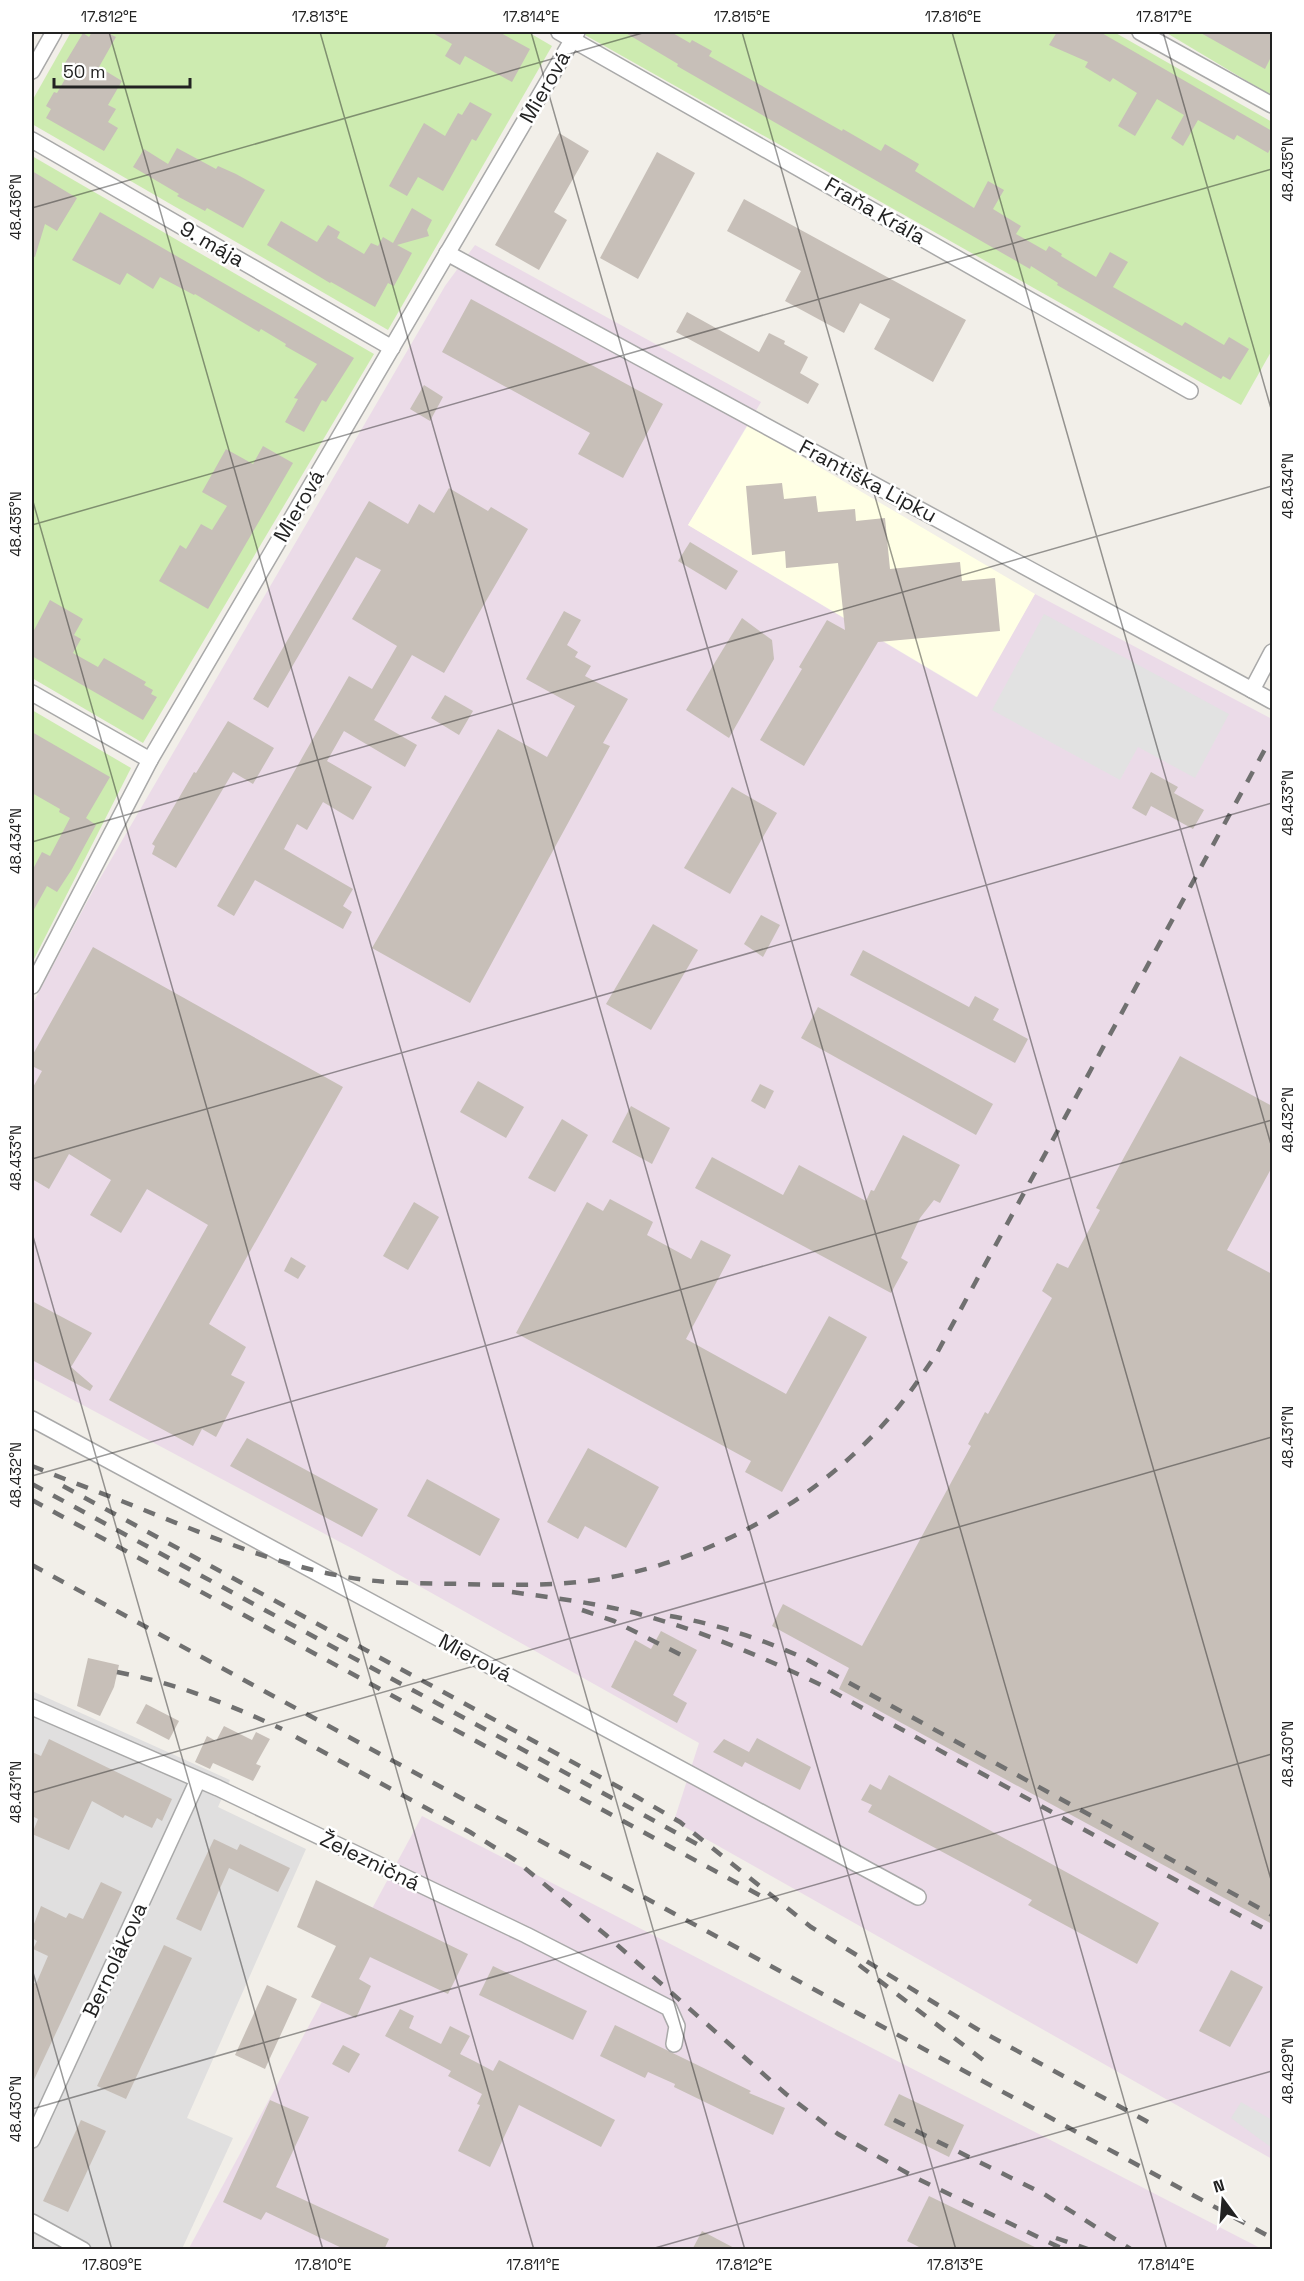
<svg xmlns="http://www.w3.org/2000/svg" width="1304" height="2281" font-family="'Space Grotesk',sans-serif">
  <rect width="100%" height="100%" fill="#f2efe9"/>
  <path fill="#e0dfdf" d="M32,1691L230,1780L218,1807L306,1849L187,2118L233,2138L182,2249H32Z"/>
  <g fill="#ebdbe8">
    <path d="M475,245L761,402L688,525L976,697L1035,594L1272,719V2159L674,1821L699,1743L355,1550L32,1378V1005L95,887L445,286Z"/>
    <path d="M422,1816L1262,2249L188,2250Z"/>
  </g>
  <path fill="#ffffe5" d="M748,425L1035,594L977,697L688,525Z"/>
  <g fill="#cdebb0">
    <path d="M71,32H528L552,46L388,330L32,124V101Z"/>
    <path d="M588,32H1114L1272,122V350L1241,405L585,35Z"/>
    <path d="M1165,32H1272V96Z"/>
    <path d="M32,156L374,354L143,743L32,678Z"/>
    <path d="M32,710L131,768L32,963Z"/>
  </g>
  <g fill="#e2e2e2">
    <path d="M1044,614L1229,714L1195,778L1138,747L1120,780L992,710Z"/>
    <path d="M1241,2102L1272,2120V2148L1231,2118Z"/>
  </g>
  <g fill="#c7bfb8">
    <path d="M92,32H106L116,37L99,67L122,81L108,105L116,109L108,122L118,128L104,151L46,118L51,109L46,106L54,92L57,93L72,67L65,63L83,33L89,37Z"/>
    <path d="M431,32H499L530,49L512,82L465,56L460,65L445,56L452,44Z"/>
    <path d="M624,32H671L690,43L692,40L712,51L709,56L842,131L843,129L881,151L885,144L919,164L915,171L974,208L988,181L1004,190L993,209L1021,226L1016,234L1046,251L1049,246L1062,254L1061,256L1096,277L1110,252L1128,262L1113,287L1182,326L1185,322L1224,345L1229,337L1249,349L1230,380L1223,376L1221,379L1057,285L1058,283L1031,266L1030,269L677,66L678,64Z"/>
    <path d="M1057,32H1100L1272,131V146L1268,153L1237,135L1234,140L1198,120L1183,146L1171,138L1184,115L1157,99L1135,136L1118,126L1137,93L1113,78L1110,82L1085,67L1088,62L1049,45Z"/>
    <path d="M1199,32H1272V55L1265,69Z"/>
    <path d="M470,102L492,114L476,141L472,139L443,191L418,177L407,196L389,186L424,123L445,136L458,113L462,115Z"/>
    <path d="M559,133L589,151L554,212L567,220L539,270L495,245Z"/>
    <path d="M177,148L216,169L218,166L236,174L265,190L243,228L207,208L205,211L177,196L179,194L133,167L144,149L168,164Z"/>
    <path d="M657,152L695,173L638,279L600,258Z"/>
    <path d="M32,171L77,198L57,231L45,224L35,257L32,256Z"/>
    <path d="M744,199L966,320L933,382L874,349L890,319L860,303L844,333L785,301L801,271L727,231Z"/>
    <path d="M412,208L432,220L427,230L429,236L397,245L412,253L394,286L388,283L375,307L331,282L330,283L267,245L281,221L317,242L328,225L340,232L337,238L364,254L371,243L378,246L383,237L393,243Z"/>
    <path d="M100,212L354,358L326,402L322,400L304,432L285,422L298,399L294,398L317,364L285,346L286,344L261,329L259,332L195,294L194,295L160,277L153,289L127,273L120,285L72,260Z"/>
    <path d="M471,299L663,404L623,478L578,454L590,433L442,352Z"/>
    <path d="M687,312L759,352L769,333L785,341L784,344L808,357L800,373L819,384L808,404L676,332Z"/>
    <path d="M424,385L443,397L430,421L410,409Z"/>
    <path d="M263,446L293,463L208,609L159,581L180,545L186,549L201,524L212,530L227,506L202,492L226,449L253,464Z"/>
    <path d="M782,483L784,499L816,496L818,512L855,509L856,521L885,518L890,569L960,562L962,581L995,578L1000,631L878,642L804,766L760,740L802,669L799,667L827,620L845,630L838,563L786,568L785,551L752,555L746,486Z"/>
    <path d="M449,488L488,511L491,507L528,529L444,673L412,655L374,720L417,745L405,767L344,731L327,761L372,787L353,820L323,802L307,830L297,824L284,849L353,889L343,906L352,912L343,929L255,880L234,916L217,906L349,676L372,689L397,646L352,619L381,570L356,557L268,708L253,699L369,501L408,524L419,504L434,513Z"/>
    <path d="M690,542L738,571L726,590L678,561Z"/>
    <path d="M50,600L83,619L74,635L81,639L73,653L98,667L104,658L146,682L144,685L153,690L151,694L157,697L143,720L32,656V634Z"/>
    <path d="M564,611L581,620L567,645L578,652L575,657L591,666L585,676L628,699L603,743L610,746L470,1003L372,948L498,729L547,757L575,706L526,679Z"/>
    <path d="M742,618L772,640L774,659L729,738L686,710Z"/>
    <path d="M445,695L473,711L459,735L431,718Z"/>
    <path d="M228,721L274,748L253,784L233,772L176,868L152,854L155,846L152,844L194,772L196,773Z"/>
    <path d="M32,732L110,777L86,818L96,825L72,869L57,892L47,886L32,913V871L42,852L50,856L70,818L59,812L60,809L32,793Z"/>
    <path d="M1151,772L1178,787L1174,793L1204,810L1193,829L1151,806L1146,816L1132,808Z"/>
    <path d="M732,787L777,813L730,894L684,868Z"/>
    <path d="M761,915L780,925L763,957L744,944Z"/>
    <path d="M653,924L698,950L651,1030L606,1004Z"/>
    <path d="M93,947L343,1087L209,1324L246,1347L231,1375L245,1382L216,1437L202,1429L193,1446L109,1400L208,1225L147,1189L121,1233L90,1215L111,1180L69,1154L49,1189L32,1179V1089L42,1071L32,1066V1056Z"/>
    <path d="M863,950L969,1007L975,996L999,1009L993,1020L1028,1039L1015,1063L850,975Z"/>
    <path d="M818,1007L993,1104L976,1135L801,1038Z"/>
    <path d="M1180,1056L1272,1106V1167L1227,1250L1272,1274V1924L839,1689L849,1668L772,1626L783,1604L862,1646L971,1446L968,1444L985,1412L988,1414L1052,1298L1042,1291L1057,1263L1068,1268L1100,1210L1096,1208Z"/>
    <path d="M478,1081L524,1107L506,1138L460,1112Z"/>
    <path d="M760,1084L774,1091L765,1109L751,1101Z"/>
    <path d="M631,1106L670,1128L652,1164L612,1142Z"/>
    <path d="M562,1119L588,1135L555,1192L528,1178Z"/>
    <path d="M903,1135L960,1165L940,1203L934,1200L920,1218L901,1258L908,1262L891,1293L695,1188L712,1157L783,1195L799,1165L866,1201L871,1190L874,1191Z"/>
    <path d="M610,1199L653,1222L647,1235L691,1259L701,1240L731,1255L686,1339L786,1394L829,1316L867,1337L782,1492L745,1472L751,1461L516,1333L587,1202L603,1211Z"/>
    <path d="M414,1202L439,1217L408,1270L383,1256Z"/>
    <path d="M291,1257L306,1266L298,1279L284,1271Z"/>
    <path d="M32,1301L92,1333L71,1367L93,1386L90,1391L32,1360Z"/>
    <path d="M247,1438L378,1509L362,1537L230,1466Z"/>
    <path d="M588,1448L659,1487L626,1548L585,1526L578,1539L547,1522Z"/>
    <path d="M427,1479L500,1519L480,1556L407,1516Z"/>
    <path d="M661,1631L697,1650L673,1695L687,1703L677,1723L611,1687L635,1640L651,1649Z"/>
    <path d="M88,1658L119,1665L114,1687L100,1716L77,1706Z"/>
    <path d="M146,1704L179,1721L169,1740L136,1723Z"/>
    <path d="M224,1726L252,1740L256,1732L270,1739L256,1764L261,1766L253,1781L213,1763L210,1769L195,1762L207,1736L216,1741Z"/>
    <path d="M757,1738L811,1767L800,1790L745,1762L742,1767L713,1752L724,1739L749,1752Z"/>
    <path d="M49,1739L172,1799L162,1821L157,1818L152,1828L125,1815L123,1818L92,1801L69,1850L32,1834L38,1819L32,1816V1752L41,1756Z"/>
    <path d="M889,1775L1159,1923L1137,1964L1028,1905L1032,1900L868,1812L872,1805L861,1800L870,1784L881,1790Z"/>
    <path d="M214,1839L237,1850L240,1844L290,1868L278,1892L229,1868L201,1931L176,1919Z"/>
    <path d="M316,1880L468,1954L448,1994L370,1957L359,1979L371,1986L356,2018L311,1997L336,1946L297,1927Z"/>
    <path d="M101,1882L122,1892L32,2084V1982L36,1984L48,1956L33,1949L37,1941L32,1938V1929L41,1906L66,1918L69,1913L83,1919Z"/>
    <path d="M164,1945L192,1958L126,2099L97,2086Z"/>
    <path d="M493,1966L587,2011L573,2040L479,1995Z"/>
    <path d="M1231,1970L1263,1987L1230,2047L1199,2031Z"/>
    <path d="M267,1985L297,1999L265,2069L235,2055Z"/>
    <path d="M400,2009L414,2016L409,2028L441,2044L450,2026L470,2036L460,2054L474,2061L493,2071L499,2060L615,2120L601,2147L519,2105L490,2167L458,2151L480,2105L477,2104L482,2094L448,2076L451,2071L385,2036Z"/>
    <path d="M615,2025L751,2091L749,2093L785,2108L773,2135L674,2087L675,2084L648,2072L645,2078L600,2056Z"/>
    <path d="M343,2045L360,2054L349,2073L332,2064Z"/>
    <path d="M899,2094L964,2125L949,2157L884,2125Z"/>
    <path d="M270,2100L309,2117L276,2187L389,2239L384,2250H346L266,2212L261,2220L223,2202Z"/>
    <path d="M81,2120L106,2131L68,2212L43,2201Z"/>
    <path d="M929,2196L1041,2250H925L907,2241Z"/>
    <path d="M702,2231L738,2250H692Z"/>
  </g>
  <g fill="none" stroke-linecap="round" stroke-linejoin="round">
    <g stroke="#a9a9a9" stroke-width="18">
      <g id="street">
        <path d="M559,32L1190,391"/>
        <path d="M1140,32L1272,105"/>
        <path d="M32,71L54,32"/>
        <path d="M32,140L392,348"/>
        <path d="M447,253L1252,690L1272,652"/>
        <path d="M1252,690L1272,701"/>
        <path d="M32,693L150,760"/>
        <path d="M32,986L150,760L577,32"/>
        <path d="M32,1419L918,1897"/>
        <path d="M32,1707L218,1788L526,1935L669,2008L677,2026L674,2044"/>
        <path d="M32,2140L198,1780"/>
        <path d="M32,2222L83,2250"/>
      </g>
    </g>
    <use href="#street" stroke="#fff" stroke-width="15"/>
    <g stroke="#707070" stroke-width="4.5" stroke-dasharray="12 12" stroke-linecap="butt">
      <path d="M32,1466C69,1481 107,1495 144,1510C209,1536 272,1563 341,1576C380,1584 422,1583 462,1584C504,1585 546,1586 588,1581C702,1565 813,1505 889,1418C907,1398 922,1375 937,1353L1270,740"/>
      <path d="M32,1484L697,1844"/>
      <path d="M63,1486L637,1797L680,1822L811,1927L977,2029L1148,2122"/>
      <path d="M32,1500L761,1896"/>
      <path d="M32,1565L1272,2238"/>
      <path d="M512,1592C554,1598 597,1603 639,1614C702,1631 760,1656 819,1684L1272,1933"/>
      <path d="M582,1610L614,1621L689,1659"/>
      <path d="M670,1616C717,1624 761,1639 804,1658L1272,1915"/>
      <path d="M117,1672C178,1684 226,1703 282,1729"/>
      <path d="M296,1737L470,1832L515,1860L606,1935L786,2094L838,2134L918,2179L1065,2250"/>
      <path d="M859,1965L987,2063"/>
      <path d="M894,2120L1044,2194L1132,2250"/>
      <path d="M1056,2238L1090,2250"/>
    </g>
  </g>
  <path fill="none" stroke="#222" stroke-width="1.5" stroke-opacity="0.45" d="M109,32L745,2250M320,32L956,2250M531,32L1167,2250M742,32L1272,1883M952,32L1272,1148M1163,32L1272,412M32,208L646,32M32,498L534,2250M32,525L1272,169M32,842L1272,486M32,1159L1272,803M32,1233L323,2250M32,1476L1272,1120M32,1793L1272,1437M32,1969L112,2250M32,2109L1272,1754M648,2250L1272,2071"/>
  <g text-anchor="middle" stroke-width="5" stroke-linejoin="round" paint-order="stroke">
    <g font-size="21" fill="#222" stroke="#fff">
      <text transform="translate(545 87) rotate(-60)" y="7">Mierová</text>
      <text transform="translate(875 211) rotate(30)" y="7">Fraňa Kráľa</text>
      <text transform="translate(212 244) rotate(30)" y="7">9. mája</text>
      <text transform="translate(868 481) rotate(28)" y="7">Františka Lipku</text>
      <text transform="translate(299 506) rotate(-60)" y="7">Mierová</text>
      <text transform="translate(475 1658) rotate(28)" y="7">Mierová</text>
      <text transform="translate(370 1861) rotate(26)" y="7">Železničná</text>
      <text transform="translate(115 1960) rotate(-65)" y="7">Bernolákova</text>
    </g>
  </g>
  <rect width="1304" height="2281" fill="none" stroke="#ffffff" stroke-width="66"/>
  <g transform="translate(1223 2200) rotate(344)" stroke="#ffffff" stroke-width="4.5" paint-order="stroke">
  <path d="M0-4.5L10 22L0 15L-10 22Z" fill="#222222"/>
  <text y="-9" font-size="16" font-weight="bold" text-anchor="middle" fill="#222222">N</text>
  </g>
  <path d="M54 78v9h136v-9" fill="none" stroke="#222222" stroke-width="3"/>
  <text x="63" y="78" font-size="18" fill="#222222" stroke="#ffffff" stroke-width="4.5" paint-order="stroke">50 m</text>
  <rect x="33" y="33" width="1238" height="2215" fill="none" stroke="#222" stroke-width="2"/>
  <g font-size="15" text-anchor="middle" fill="#222">
    <text x="109" y="22">17.812°E</text>
    <text x="320" y="22">17.813°E</text>
    <text x="531" y="22">17.814°E</text>
    <text x="742" y="22">17.815°E</text>
    <text x="953" y="22">17.816°E</text>
    <text x="1164" y="22">17.817°E</text>
    <text transform="translate(1288 169) rotate(-90)" y="5">48.435°N</text>
    <text transform="translate(16 207) rotate(-90)" y="5">48.436°N</text>
    <text transform="translate(1288 486) rotate(-90)" y="5">48.434°N</text>
    <text transform="translate(16 524) rotate(-90)" y="5">48.435°N</text>
    <text transform="translate(1288 803) rotate(-90)" y="5">48.433°N</text>
    <text transform="translate(16 841) rotate(-90)" y="5">48.434°N</text>
    <text transform="translate(1288 1120) rotate(-90)" y="5">48.432°N</text>
    <text transform="translate(16 1158) rotate(-90)" y="5">48.433°N</text>
    <text transform="translate(1288 1437) rotate(-90)" y="5">48.431°N</text>
    <text transform="translate(16 1475) rotate(-90)" y="5">48.432°N</text>
    <text transform="translate(1288 1754) rotate(-90)" y="5">48.430°N</text>
    <text transform="translate(16 1792) rotate(-90)" y="5">48.431°N</text>
    <text transform="translate(1288 2071) rotate(-90)" y="5">48.429°N</text>
    <text transform="translate(16 2109) rotate(-90)" y="5">48.430°N</text>
    <text x="112" y="2270">17.809°E</text>
    <text x="323" y="2270">17.810°E</text>
    <text x="533" y="2270">17.811°E</text>
    <text x="744" y="2270">17.812°E</text>
    <text x="955" y="2270">17.813°E</text>
    <text x="1166" y="2270">17.814°E</text>
  </g>
</svg>
